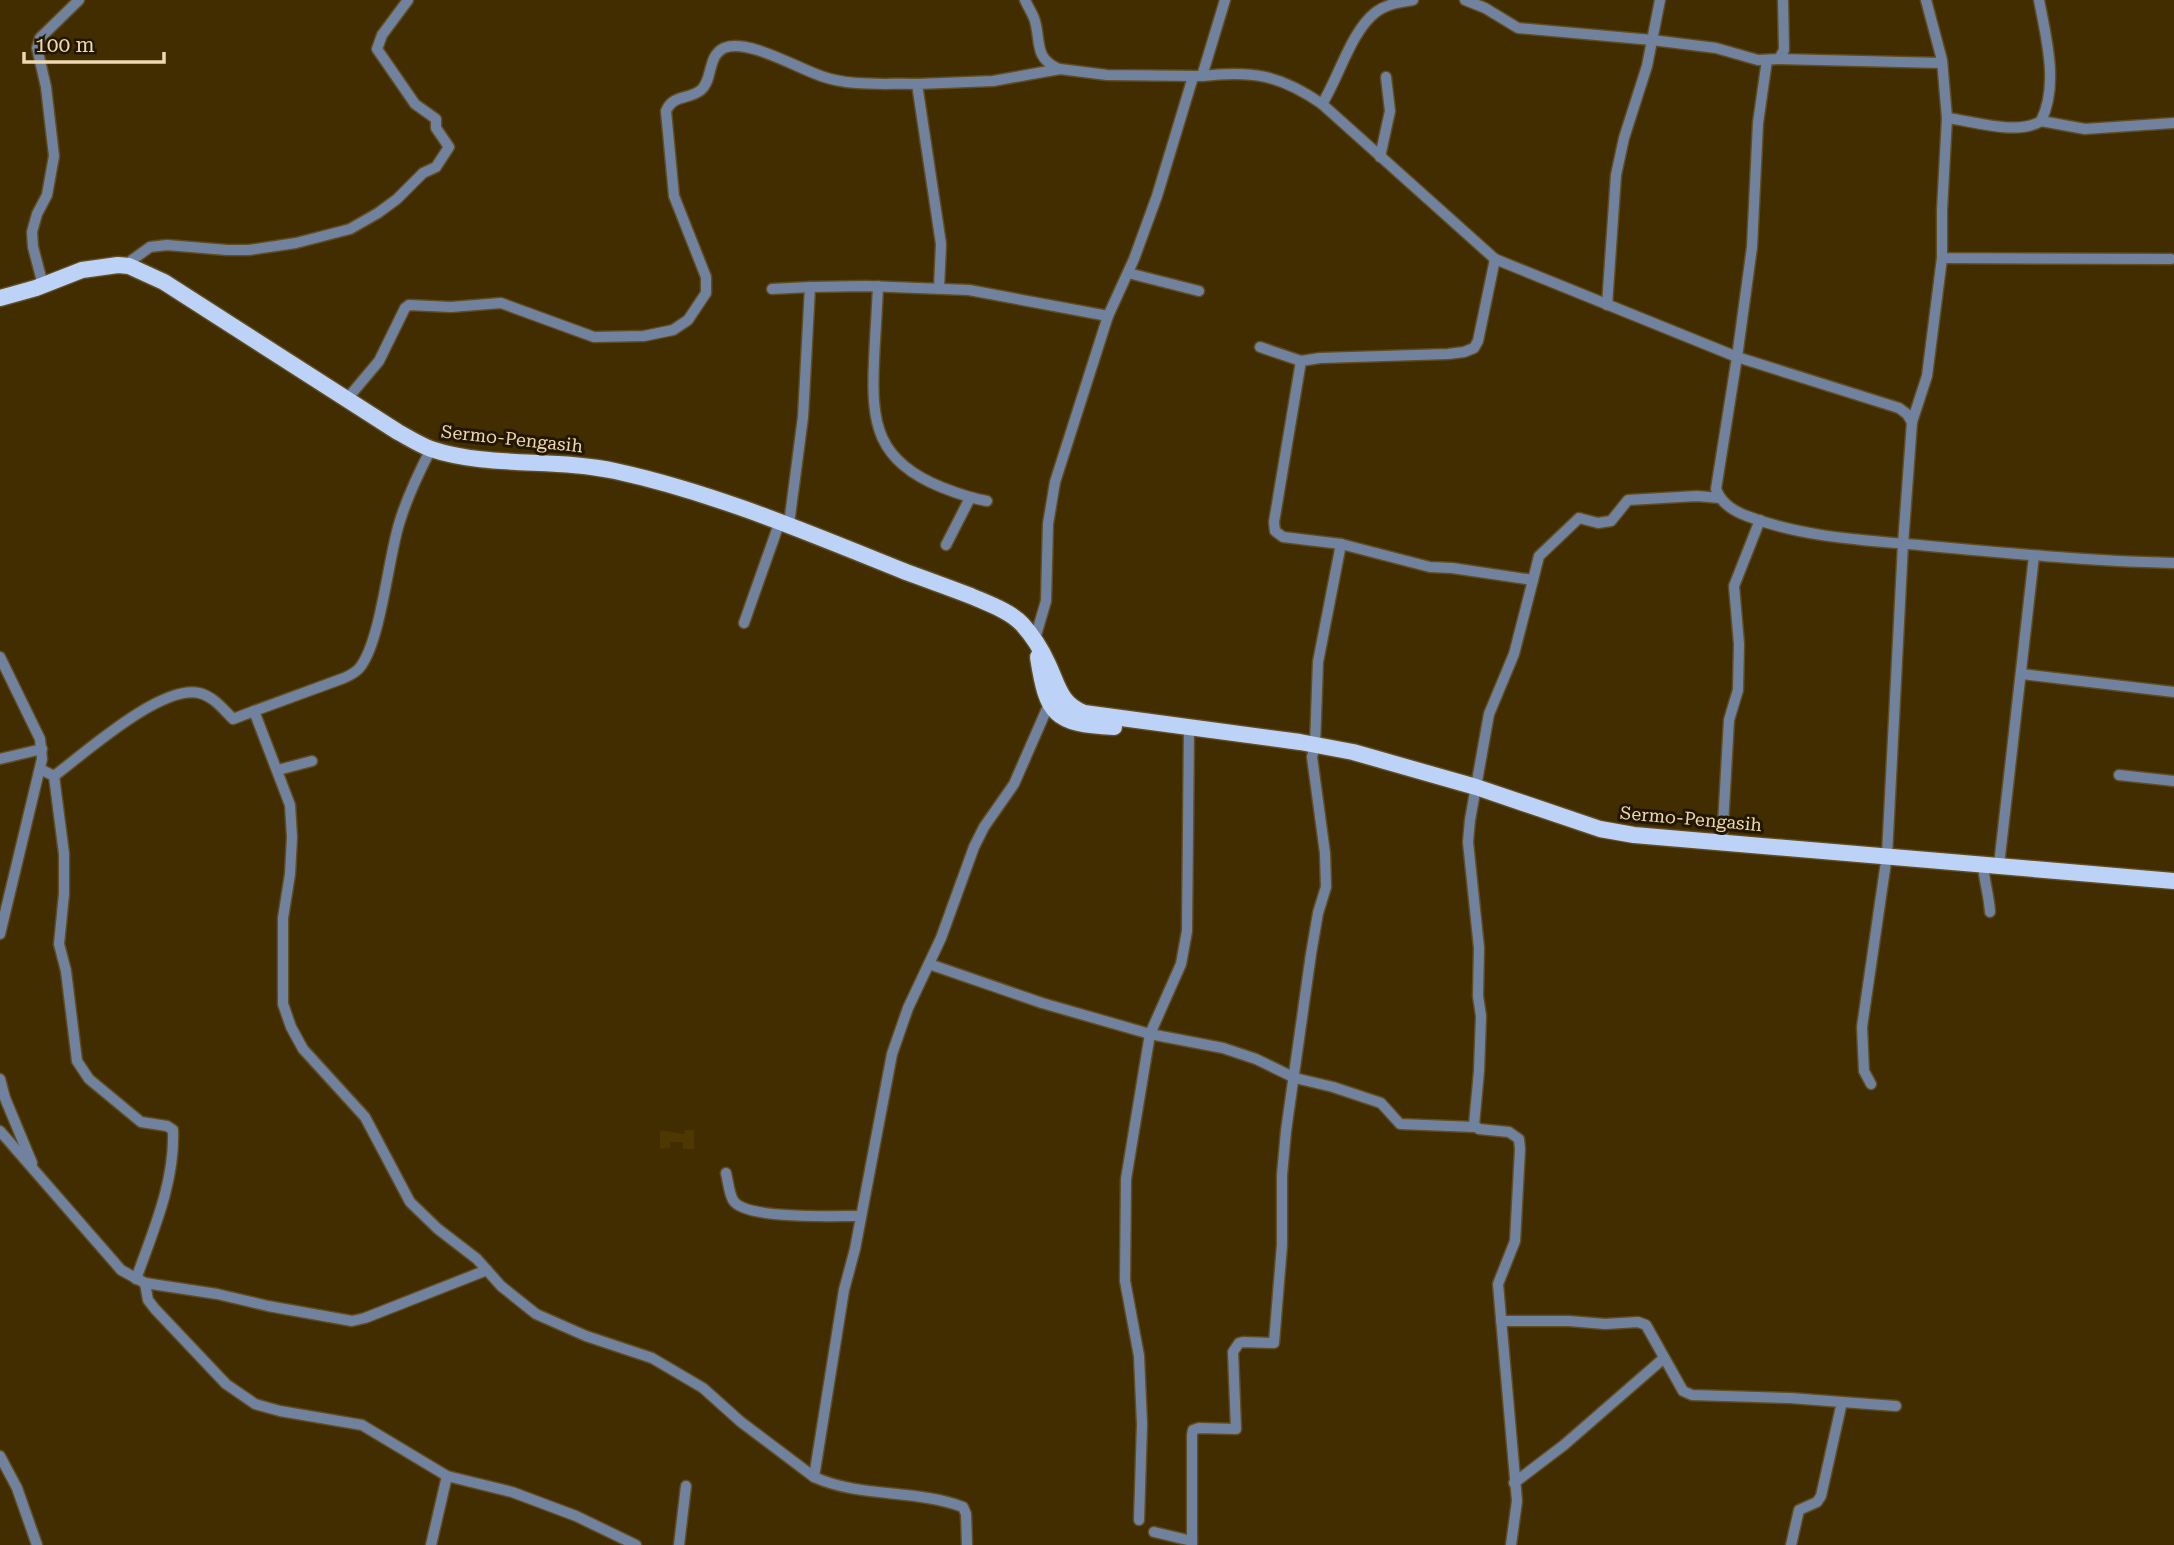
<svg xmlns="http://www.w3.org/2000/svg" width="2174" height="1545" font-family="'Roboto Serif',serif">
  <rect width="100%" height="100%" fill="#412d00"/>
  <path fill="#4e3701" d="M660,1130L684,1134L685,1130H694V1149H683V1142H670V1148L660,1149Z"/>
  <g fill="none" stroke-linecap="round" stroke-linejoin="round">
    <g stroke="#604c20" stroke-width="13">
      <g id="street">
        <path d="M1025,0C1028,7 1033,14 1035,21C1041,43 1034,58 1059,69"/>
        <path d="M1225,0L1202,76C1252,70 1280,75 1322,104L1495,259L1737,357L1716,489C1721,503 1733,511 1747,516C1801,537 1862,540 1919,545C2004,553 2089,561 2174,563"/>
        <path d="M1465,0L1485,8L1518,28L1652,40L1716,48L1758,60L1779,59L1784,50L1783,0"/>
        <path d="M1926,0L1942,60L1947,118C1973,121 2018,136 2041,121C2059,85 2046,37 2039,0"/>
        <path d="M1779,59L1942,63"/>
        <path d="M1767,60L1758,123L1752,247L1737,357L1899,408L1907,414L1912,422L1903,544L1887,855L1862,1027L1864,1071L1871,1084"/>
        <path d="M1322,104C1339,77 1351,31 1376,12C1387,4 1400,2 1413,0"/>
        <path d="M1947,118L1942,210V258L2171,259"/>
        <path d="M2041,121L2085,129L2174,123"/>
        <path d="M1380,157L1390,111L1386,77"/>
        <path d="M129,266L132,260L150,247L167,245L227,250H249L296,243L350,229L378,213L397,199L423,173L436,167L449,147L436,128V119L415,104L377,49L382,35L408,0"/>
        <path d="M1128,273L1199,291"/>
        <path d="M43,285L33,247L32,232L37,214L47,195L54,156L46,87L37,48L40,38L79,0"/>
        <path d="M878,286C877,311 875,336 874,361C871,424 877,461 941,487C956,493 970,498 987,501"/>
        <path d="M939,288L941,244L917,84L993,81L1060,69L1107,75L1199,76"/>
        <path d="M772,289L810,287"/>
        <path d="M1607,305L1616,175L1624,138L1647,66L1660,0"/>
        <path d="M1260,347L1301,361"/>
        <path d="M347,399L379,361L405,308L409,305L451,307L501,303L594,337L644,336L673,330L688,320L706,293V277L674,196L666,111C673,94 689,100 701,90C713,80 707,56 724,48C747,38 797,68 821,76C851,87 886,83 917,84"/>
        <path d="M1912,422L1927,376L1942,258"/>
        <path d="M431,449C418,474 407,497 399,524C388,560 381,638 361,666C357,672 351,675 344,678L254,711L290,805L292,837L290,874L283,918V1004L291,1027L303,1049L365,1117L410,1202L438,1229L477,1259L501,1286L536,1314L586,1336L652,1358L703,1388L741,1422L814,1477"/>
        <path d="M789,524L803,417L810,287L866,286L969,290L1108,316"/>
        <path d="M1341,544L1430,567L1452,568L1533,580L1514,654L1489,714L1470,820L1468,842L1479,948L1478,996L1481,1016L1479,1071L1474,1125L1479,1129L1509,1132L1519,1139L1520,1149L1515,1241L1498,1284L1517,1501L1511,1545"/>
        <path d="M946,545L970,498"/>
        <path d="M1533,580L1539,556L1579,518L1598,523L1611,521L1628,500L1697,496L1720,498"/>
        <path d="M744,623L780,521"/>
        <path d="M1034,642L1046,601L1048,524L1055,482L1108,316L1134,259L1157,196L1193,77"/>
        <path d="M0,657L40,739L42,759L0,934"/>
        <path d="M2022,674L2174,692"/>
        <path d="M0,759L42,749"/>
        <path d="M40,769L54,776L64,854V894L59,944L66,971L77,1061L89,1079L141,1122L167,1126L173,1130C175,1182 153,1231 136,1279"/>
        <path d="M278,770L312,761"/>
        <path d="M2119,775L2174,781"/>
        <path d="M54,776C85,753 160,685 199,693C213,696 223,709 233,719L254,711"/>
        <path d="M1722,842L1729,720L1738,690L1739,644L1734,586L1760,520"/>
        <path d="M1983,864C1984,881 1989,895 1990,912"/>
        <path d="M1999,865L2034,556"/>
        <path d="M929,964L1042,1003L1150,1034L1223,1048L1256,1059L1295,1078L1333,1087L1381,1103L1400,1124L1474,1127"/>
        <path d="M0,1079L5,1098L32,1163"/>
        <path d="M0,1131L115,1263L121,1270L145,1283L217,1294L268,1306L352,1321L365,1318L487,1270"/>
        <path d="M726,1173C728,1181 729,1193 733,1200C744,1220 837,1216 860,1216"/>
        <path d="M145,1283L148,1300L155,1309L226,1384L255,1404L280,1411L362,1425L447,1476"/>
        <path d="M1501,1321H1569L1605,1324L1638,1322L1646,1325L1683,1391L1692,1395L1790,1398L1842,1402L1821,1496L1817,1502L1799,1510L1791,1545"/>
        <path d="M1842,1402L1896,1406"/>
        <path d="M0,1456L17,1488L37,1545"/>
        <path d="M1514,1483L1564,1445L1664,1358"/>
        <path d="M1139,1520L1142,1424L1139,1356L1125,1281L1126,1179L1150,1034L1181,964L1187,931L1189,729"/>
        <path d="M1154,1532L1192,1541"/>
        <path d="M431,1545L447,1476L512,1492L576,1516L636,1545"/>
        <path d="M679,1545L686,1486"/>
        <path d="M967,1545L966,1514L963,1507C915,1489 860,1498 814,1477L844,1290L855,1249L892,1054L908,1008L941,938L974,847L984,827L1014,784L1049,704"/>
        <path d="M1192,1545V1435L1193,1430L1199,1428L1236,1429L1233,1352L1239,1343L1243,1342L1274,1343L1282,1245V1175L1286,1131L1311,954L1318,913L1326,887L1325,853L1312,757L1315,745L1318,662L1341,544L1283,537L1275,531L1274,522L1301,361L1320,358L1448,354L1464,352L1474,348L1478,341L1495,259"/>
      </g>
    </g>
    <g stroke="#604c20" stroke-width="19">
      <g id="primary">
        <path d="M0,298L36,288L82,270L118,265L129,266L164,282L398,432C409,438 420,445 431,449C487,468 557,458 615,471C716,493 811,534 906,572C928,580 950,588 971,596C987,603 1010,611 1022,624C1032,635 1042,651 1048,664C1058,685 1060,704 1084,713L1300,742L1353,752L1476,787L1600,829L1634,835L2174,881"/>
        <path d="M1038,657C1047,715 1054,724 1114,727"/>
      </g>
    </g>
    <use href="#street" stroke="#71829f" stroke-width="10"/>
    <use href="#primary" stroke="#bdd2f7" stroke-width="16"/>
  </g>
  <g text-anchor="middle" stroke-width="6" stroke-linejoin="round" paint-order="stroke">
    <g font-size="18" fill="#edd8b2" stroke="#231700">
      <text transform="translate(512 439) rotate(6)" y="6">Sermo-Pengasih</text>
      <text transform="translate(1691 819) rotate(5)" y="6">Sermo-Pengasih</text>
    </g>
  </g>
  <path d="M24 52v10h140v-10" fill="none" stroke="#edd8b2" stroke-width="3.5"/>
  <text x="35" y="52" font-size="21" fill="#edd8b2" stroke="#231700" stroke-width="5" paint-order="stroke">100 m</text>
</svg>
